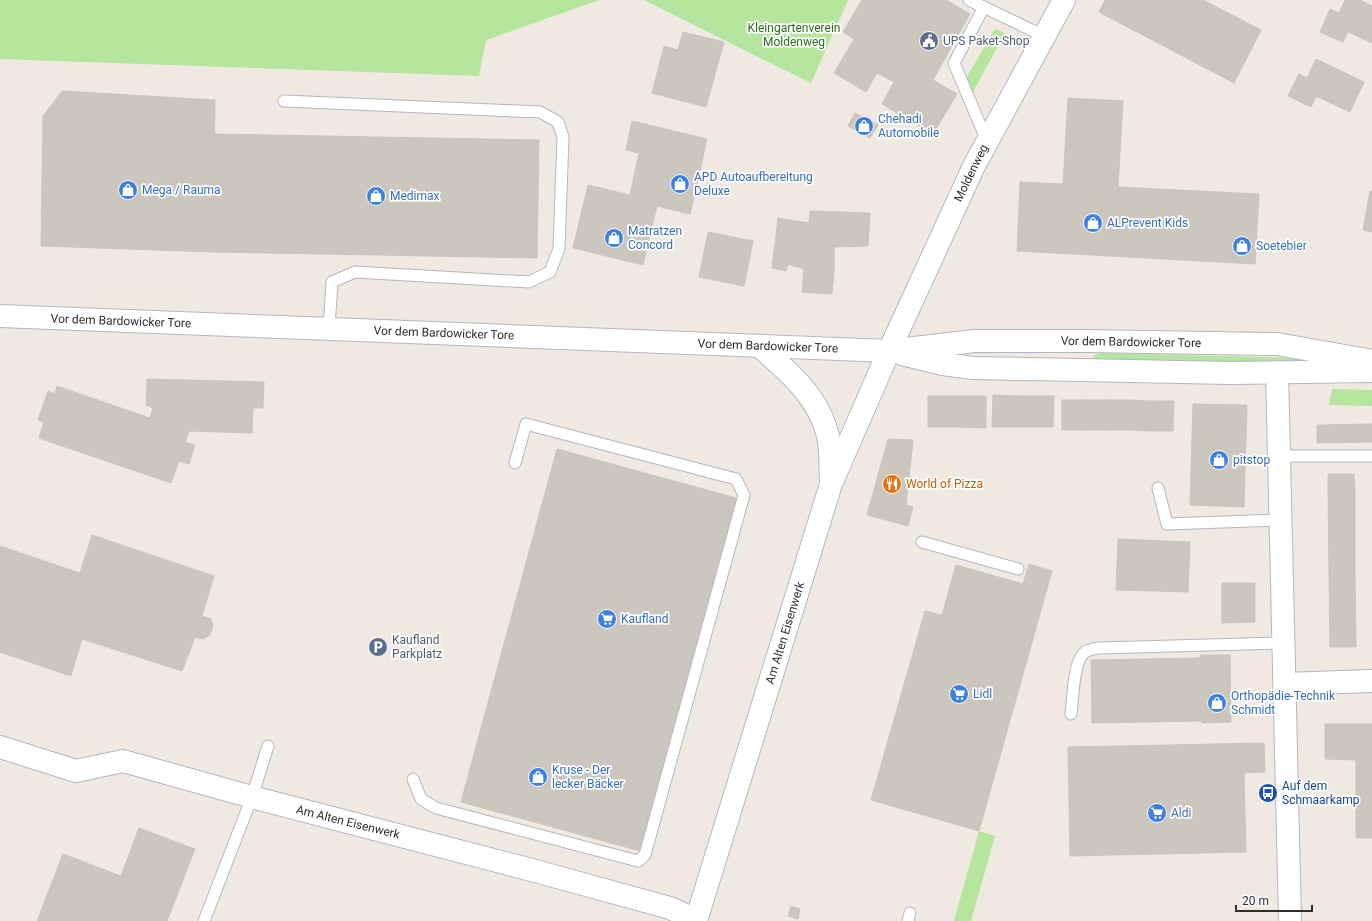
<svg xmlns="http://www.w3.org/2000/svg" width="1372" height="921" font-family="Roboto,sans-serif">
  <rect width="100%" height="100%" fill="#efe9e1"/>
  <g fill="#b6e59e">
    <path d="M0,0H599L486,40L479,76L0,59Z"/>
    <path d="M644,0H848L811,83Z"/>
    <path d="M995,29L1005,33L972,94L967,77Z"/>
    <path d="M1101,353L1297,358L1348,366L1095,361L1093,356Z"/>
    <path d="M1332,389L1372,390V406L1329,405Z"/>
    <path d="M979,831L995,836L971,921H954Z"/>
  </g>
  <g fill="#cbc7bf" stroke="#cbc5ba">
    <path d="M862,0H946L970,14L933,80L957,94L933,134L882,104L894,82L877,73L866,92L834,73L854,39L843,32Z"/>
    <path d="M1105,0H1203L1261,30L1234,83L1099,12Z"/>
    <path d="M1345,0H1360L1372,6V43L1348,32L1343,42L1320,32L1330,9L1339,13Z"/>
    <path d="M683,32L724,42L706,107L652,93L664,46L678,50Z"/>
    <path d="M1316,59L1364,82L1350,112L1316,96L1311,107L1288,96L1299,74L1307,78Z"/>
    <path d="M62,91L215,100L213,252L41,246L43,116Z"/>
    <path d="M1068,98L1123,101L1118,187L1259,194L1255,264L1017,251L1020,182L1063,184Z"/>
    <path d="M855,113L878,125L870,138L848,126Z"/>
    <path d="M632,121L707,139L690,214L657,206L643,265L573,248L588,185L630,195L639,153L626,150Z"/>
    <path d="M215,134L539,140L537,258L213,252Z"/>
    <path d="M1370,191H1372V232L1363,230Z"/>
    <path d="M810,211L870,213L868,246L834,247V272L804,269L788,264L786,271L772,268L778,218L809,223Z"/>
    <path d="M708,232L753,241L744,286L699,277Z"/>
    <path d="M804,269L834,272L832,294L802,292Z"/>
    <path d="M147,379L264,382L263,408H253L252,433L189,431L185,442L195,445L189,464L179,461L171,483L39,438L44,422L38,420L48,391L55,394L57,386L150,418L153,408L146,405Z"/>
    <path d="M993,395L1022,396V427H992Z"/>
    <rect x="928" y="396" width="29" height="31"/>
    <path d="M957,396H986V428L957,427Z"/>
    <path d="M1022,396H1054L1053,427H1022Z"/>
    <rect x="1062" y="400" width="23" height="30"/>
    <rect x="1085" y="400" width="22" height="30"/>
    <rect x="1107" y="400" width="22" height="30"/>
    <path d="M1129,400L1152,401L1151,431L1129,430Z"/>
    <path d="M1152,401H1174L1173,431H1151Z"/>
    <path d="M1193,404L1247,405L1244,507L1190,505Z"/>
    <path d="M1372,424V442L1317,443V425Z"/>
    <path d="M888,439L913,440L906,505L913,507L908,526L867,515Z"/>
    <path d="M557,449L736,498L640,851L461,802Z"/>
    <path d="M1328,474H1354L1355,490H1328Z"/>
    <path d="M1328,490H1355V575L1329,576Z"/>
    <path d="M92,535L214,576L202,616L211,619L213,626L210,635L203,639L195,637L182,671L82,639L71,676L0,652V546L80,573Z"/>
    <path d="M1118,539L1190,542L1188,592L1116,590Z"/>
    <path d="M1029,564L1052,571L979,831L871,800L925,611L942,615L956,565L1023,584Z"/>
    <path d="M1355,575L1356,647H1330L1329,576Z"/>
    <path d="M1222,583H1255V622L1222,623Z"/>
    <path d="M1200,655H1230L1231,722L1202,723V721L1092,723L1091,660L1200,658Z"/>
    <path d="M1325,724H1372V838H1356V760L1325,759Z"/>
    <path d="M1264,743L1265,772L1244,773L1246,852L1070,856L1068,747Z"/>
    <path d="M139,828L195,849L167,921H37L63,854L121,876Z"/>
    <path d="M791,906L800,909L798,919L788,916Z"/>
  </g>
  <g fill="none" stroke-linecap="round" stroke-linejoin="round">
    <g stroke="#b4b7c1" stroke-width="13">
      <g id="service">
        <path d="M969,0L1044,36"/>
        <path d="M984,7L954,63L987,141"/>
        <path d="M284,101L540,112L558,122L563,137L559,249L550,272L529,282L355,272L332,282L329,328"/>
        <path d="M1279,456H1372"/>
        <path d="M1158,488L1167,524L1281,520"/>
        <path d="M922,542L1018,569"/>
        <path d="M1071,714C1073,699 1073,663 1084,653C1088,649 1094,649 1099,648L1283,643"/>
        <path d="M413,779L421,799L436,808L638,861L645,855L744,495L736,479L526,424L515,463"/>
        <path d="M204,921L252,797L268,746"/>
        <path d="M908,921L910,913"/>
      </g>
    </g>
    <g stroke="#b4b7c1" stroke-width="24">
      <g id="minor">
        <path d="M889,351L974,166L1064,0"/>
        <path d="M1277,372L1290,921"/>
        <path d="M1285,684L1372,681"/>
        <path d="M0,747L76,771L123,761L252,797L528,869L670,908L696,920"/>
      </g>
    </g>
    <g stroke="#b4b7c1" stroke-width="24">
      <g id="secondary">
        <path d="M0,316L889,351L974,341H1087L1277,344L1372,361"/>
        <path d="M759,346C788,371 819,397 828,436C831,449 830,465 831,479"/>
        <path d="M902,354L943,364L973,368L1230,373L1372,371"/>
        <path d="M696,921L831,484L889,351"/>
      </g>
    </g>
    <use href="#service" stroke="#fff" stroke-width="11"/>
    <use href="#minor" stroke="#fff" stroke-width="22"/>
    <use href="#secondary" stroke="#fff" stroke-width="22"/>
  </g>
  <defs>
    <g id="civic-disc" transform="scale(1)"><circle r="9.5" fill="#5c6f8a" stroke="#fff"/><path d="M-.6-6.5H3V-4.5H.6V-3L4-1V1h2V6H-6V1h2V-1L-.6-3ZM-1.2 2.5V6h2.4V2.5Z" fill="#fff"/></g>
    <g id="shop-disc" transform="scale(1)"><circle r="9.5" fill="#3f7fe0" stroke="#fff"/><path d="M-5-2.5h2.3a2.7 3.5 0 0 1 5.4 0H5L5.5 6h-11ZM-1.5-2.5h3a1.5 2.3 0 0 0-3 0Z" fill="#fff"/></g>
    <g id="restaurant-disc" transform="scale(1)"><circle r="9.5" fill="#e8710a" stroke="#fff"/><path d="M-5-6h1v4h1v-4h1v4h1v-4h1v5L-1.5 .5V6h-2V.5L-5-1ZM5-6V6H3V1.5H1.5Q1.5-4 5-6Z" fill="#fff"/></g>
    <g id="supermarket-disc" transform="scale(1)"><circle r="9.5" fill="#3f7fe0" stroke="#fff"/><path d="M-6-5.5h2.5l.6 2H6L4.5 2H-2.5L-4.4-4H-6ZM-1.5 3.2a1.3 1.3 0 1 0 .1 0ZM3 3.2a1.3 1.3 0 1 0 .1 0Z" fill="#fff"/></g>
    <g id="parking-disc" transform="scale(1)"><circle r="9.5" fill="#5c6f8a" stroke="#fff"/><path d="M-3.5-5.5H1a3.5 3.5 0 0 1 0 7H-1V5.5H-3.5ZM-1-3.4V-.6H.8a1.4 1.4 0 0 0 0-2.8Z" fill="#fff"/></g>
    <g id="bus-disc" transform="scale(1)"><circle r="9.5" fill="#1a4fb4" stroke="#fff"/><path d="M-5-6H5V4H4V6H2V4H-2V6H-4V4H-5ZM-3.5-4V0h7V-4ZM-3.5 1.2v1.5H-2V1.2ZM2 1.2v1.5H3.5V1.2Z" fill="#fff"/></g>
  </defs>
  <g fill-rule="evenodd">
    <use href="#civic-disc" x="929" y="41"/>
    <use href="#shop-disc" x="864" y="126"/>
    <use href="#shop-disc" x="680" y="184"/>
    <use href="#shop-disc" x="128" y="190"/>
    <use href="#shop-disc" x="376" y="196"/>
    <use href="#shop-disc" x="1093" y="223"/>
    <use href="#shop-disc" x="614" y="238"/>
    <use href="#shop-disc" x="1242" y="246"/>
    <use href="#shop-disc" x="1219" y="460"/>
    <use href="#restaurant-disc" x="892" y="484"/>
    <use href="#supermarket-disc" x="607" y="619"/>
    <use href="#parking-disc" x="378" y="647"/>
    <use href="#supermarket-disc" x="959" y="694"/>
    <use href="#shop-disc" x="1217" y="703"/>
    <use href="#shop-disc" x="538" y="777"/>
    <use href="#bus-disc" x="1268" y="793"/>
    <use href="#supermarket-disc" x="1157" y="813"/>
  </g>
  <g text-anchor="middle" stroke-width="3.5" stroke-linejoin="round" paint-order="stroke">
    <g font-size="12" fill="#2c6e1b" stroke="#fff">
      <text x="794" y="32">Kleingartenverein<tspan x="794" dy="14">Moldenweg</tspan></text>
    </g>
    <g font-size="12" fill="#4e5e75" stroke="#fff" text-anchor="start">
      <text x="943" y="45">UPS Paket-Shop</text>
      <text x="392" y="644">Kaufland<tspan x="392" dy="14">Parkplatz</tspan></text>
    </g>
    <g font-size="12" fill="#366cbe" stroke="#fff" text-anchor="start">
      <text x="878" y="123">Chehadi<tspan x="878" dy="14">Automobile</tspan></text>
      <text x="694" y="181">APD Autoaufbereitung<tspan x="694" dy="14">Deluxe</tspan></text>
      <text x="142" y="194">Mega / Rauma</text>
      <text x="390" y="200">Medimax</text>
      <text x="1107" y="227">ALPrevent Kids</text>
      <text x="628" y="235">Matratzen<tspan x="628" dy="14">Concord</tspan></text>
      <text x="1256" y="250">Soetebier</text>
      <text x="1233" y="464">pitstop</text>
      <text x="621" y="623">Kaufland</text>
      <text x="973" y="698">Lidl</text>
      <text x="1231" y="700">Orthopädie-Technik<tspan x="1231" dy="14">Schmidt</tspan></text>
      <text x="552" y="774">Kruse - Der<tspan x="552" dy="14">lecker Bäcker</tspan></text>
      <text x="1171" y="817">Aldi</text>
    </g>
    <g font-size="12" fill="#2e2e2e" stroke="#fff">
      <text transform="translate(971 173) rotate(-64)" y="4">Moldenweg</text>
      <text transform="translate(121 321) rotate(2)" y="4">Vor dem Bardowicker Tore</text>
      <text transform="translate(444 333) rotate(2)" y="4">Vor dem Bardowicker Tore</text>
      <text transform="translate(1131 342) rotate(1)" y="4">Vor dem Bardowicker Tore</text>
      <text transform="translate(768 346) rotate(2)" y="4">Vor dem Bardowicker Tore</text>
      <text transform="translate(785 633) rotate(-73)" y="4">Am Alten Eisenwerk</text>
      <text transform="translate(348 822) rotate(14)" y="4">Am Alten Eisenwerk</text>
    </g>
    <g font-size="12" fill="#c56008" stroke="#fff" text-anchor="start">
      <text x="906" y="488">World of Pizza</text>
    </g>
    <g font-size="12" fill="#164399" stroke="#fff" text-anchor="start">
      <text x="1282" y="790">Auf dem<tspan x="1282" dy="14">Schmaarkamp</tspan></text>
    </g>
  </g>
  <path d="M1236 905v6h76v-6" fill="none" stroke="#2e2e2e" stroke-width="2"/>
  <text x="1242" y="905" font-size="12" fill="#2e2e2e" stroke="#ffffff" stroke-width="3" paint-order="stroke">20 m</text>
</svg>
